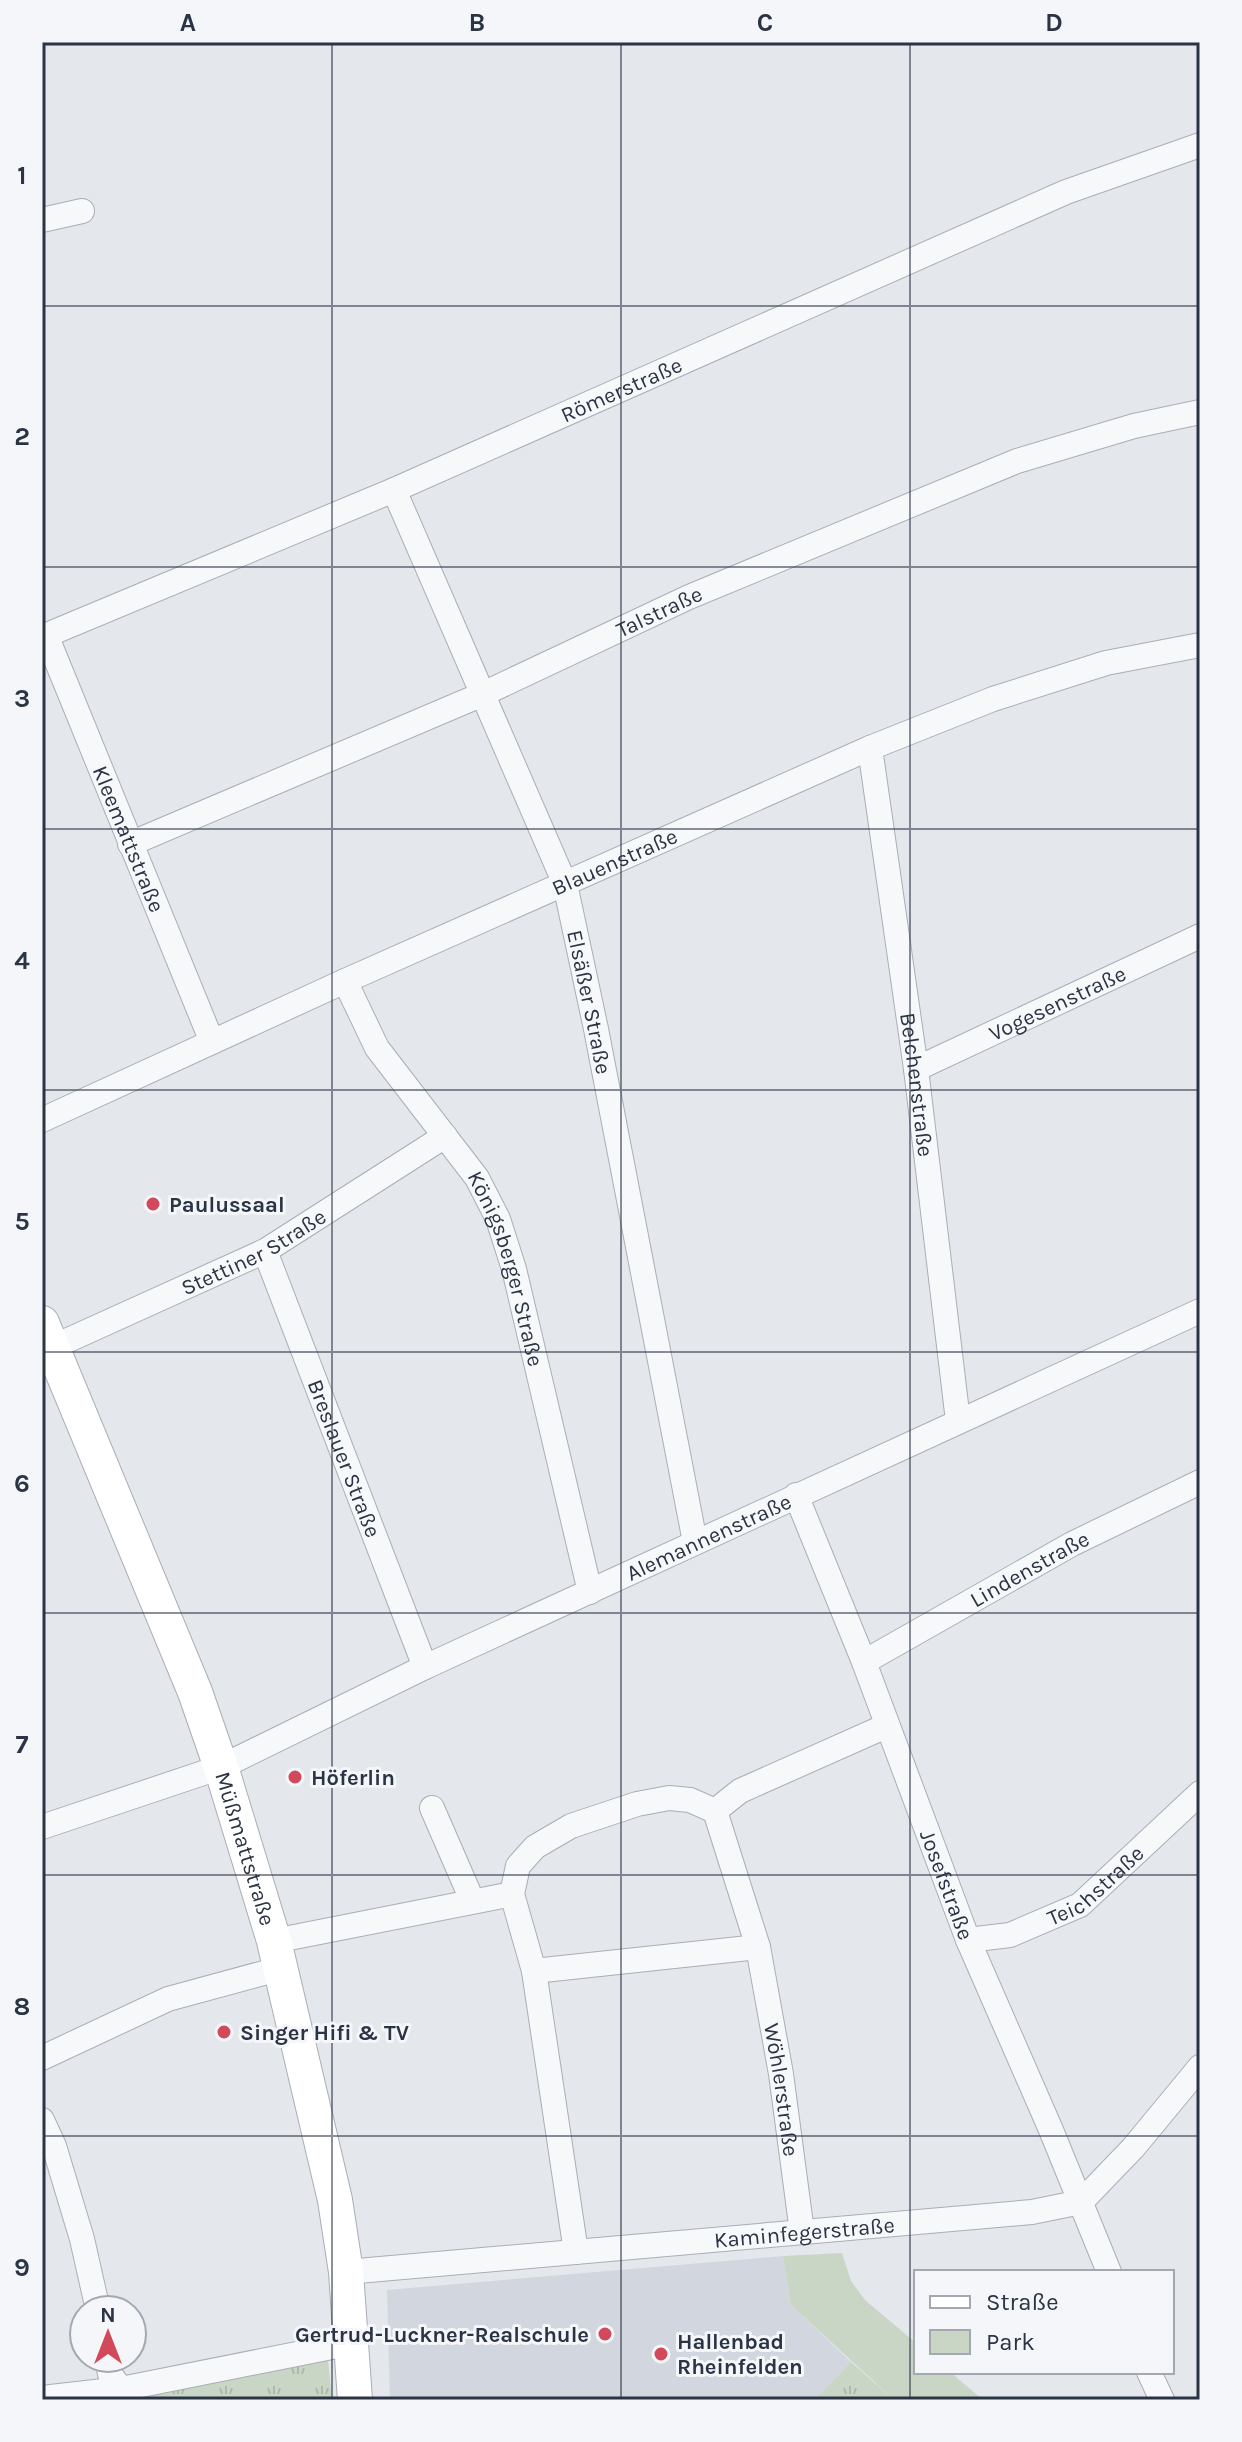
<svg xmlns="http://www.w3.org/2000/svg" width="1242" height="2442" font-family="Karla,sans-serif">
  <defs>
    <pattern id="park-tufts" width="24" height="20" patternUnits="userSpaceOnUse" patternTransform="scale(2)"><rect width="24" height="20" fill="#c9d6c5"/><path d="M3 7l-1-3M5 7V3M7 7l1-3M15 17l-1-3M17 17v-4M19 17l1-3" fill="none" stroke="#adb8ab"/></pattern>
  </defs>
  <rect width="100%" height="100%" fill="#e4e7ec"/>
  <path fill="#d2d6de" d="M783,2256L791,2305L851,2362L814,2400H390L387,2290Z"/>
  <path fill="#c9d6c5" d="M842,2253L851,2281L865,2300L916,2343V2372H950L983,2400H894L791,2305L783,2256Z"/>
  <g fill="url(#park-tufts)">
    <path d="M328,2360L332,2400H109L304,2363Z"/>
    <path d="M851,2362L894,2400H814Z"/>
  </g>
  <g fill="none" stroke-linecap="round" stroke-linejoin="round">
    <g stroke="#a9aeb7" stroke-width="26">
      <g id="street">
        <path d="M42,220L82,211"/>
        <path id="s1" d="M394,490L565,884L596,1029L695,1542"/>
        <path id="s2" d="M46,635L212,1042"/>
        <path id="s3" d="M42,637L394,490L1066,192L1200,145"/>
        <path id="s4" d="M870,748L916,1069L958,1421"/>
        <path id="s5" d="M130,844L483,694L689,597L1017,461L1134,426L1200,412"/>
        <path id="s6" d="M345,981L377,1048L477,1178L498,1219L514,1269L590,1592"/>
        <path id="s7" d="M916,1069L1200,936"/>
        <path id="s8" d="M42,1120L345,981L870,748L993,699L1106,663L1200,645"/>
        <path id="s9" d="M265,1251L425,1667"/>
        <path id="s10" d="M42,1352L265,1251L445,1136"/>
        <path id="s11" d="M796,1495L864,1662L968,1940L1051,2130L1109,2272"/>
        <path id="s12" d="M864,1662L1072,1544L1200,1482"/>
        <path d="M432,1808L472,1900"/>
        <path d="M715,1811L740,1791L886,1726"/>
        <path id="s13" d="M42,1827L221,1767L425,1667L1200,1311"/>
        <path id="s14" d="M968,1940L1010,1935L1080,1905L1200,1793"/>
        <path d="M274,1941L512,1894"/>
        <path d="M534,1971L758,1947"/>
        <path d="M42,2058L168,1999L282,1968"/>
        <path d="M42,2120L54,2146L82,2239L98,2310"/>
        <path id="s15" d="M576,2252L534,1971L512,1894L518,1866L535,1847L571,1826L637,1804L669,1798L690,1800L715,1811L758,1947L781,2074L802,2232"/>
        <path id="s16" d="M346,2272L1032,2212L1081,2202L1133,2148L1200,2067"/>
        <path d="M107,2358L110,2374L121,2389L122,2399"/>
        <path d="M1149,2372L1162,2400"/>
        <path d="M42,2398L121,2389L352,2343"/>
      </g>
    </g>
    <g stroke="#a9aeb7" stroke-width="36">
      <g id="secondary">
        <path id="s17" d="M42,1323L195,1692L221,1767L274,1941L335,2200L346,2272L355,2400"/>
      </g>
    </g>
    <use href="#street" stroke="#f7f8fa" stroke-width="24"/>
    <use href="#secondary" stroke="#fff" stroke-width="34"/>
  </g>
  <path fill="none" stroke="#2b3445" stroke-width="2" stroke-opacity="0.55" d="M332,42V2400M621,42V2400M910,42V2400M42,306H1200M42,567H1200M42,829H1200M42,1090H1200M42,1352H1200M42,1613H1200M42,1875H1200M42,2136H1200"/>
  <g fill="#d1495b" stroke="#f4f6f9" stroke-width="3">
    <circle cx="153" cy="1204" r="8"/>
    <circle cx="295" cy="1777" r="8"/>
    <circle cx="224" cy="2032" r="8"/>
    <circle cx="605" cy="2334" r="8"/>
    <circle cx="661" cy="2354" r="8"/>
  </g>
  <g text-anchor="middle" stroke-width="6" stroke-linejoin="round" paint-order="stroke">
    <g font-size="22" fill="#2b3445" stroke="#f4f6f9">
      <text dy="8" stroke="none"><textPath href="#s3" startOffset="630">Römerstraße</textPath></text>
      <text dy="8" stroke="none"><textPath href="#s5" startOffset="578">Talstraße</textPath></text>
      <text dy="8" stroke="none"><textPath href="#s2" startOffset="220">Kleemattstraße</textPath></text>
      <text dy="8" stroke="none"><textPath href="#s8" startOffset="628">Blauenstraße</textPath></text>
      <text dy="8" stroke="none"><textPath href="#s1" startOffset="550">Elsäßer Straße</textPath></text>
      <text dy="8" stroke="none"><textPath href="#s7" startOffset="156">Vogesenstraße</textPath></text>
      <text dy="8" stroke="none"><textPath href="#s4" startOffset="340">Belchenstraße</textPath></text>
      <text dy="8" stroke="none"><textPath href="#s10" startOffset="234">Stettiner Straße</textPath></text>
      <text dy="8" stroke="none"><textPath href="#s6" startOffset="334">Königsberger Straße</textPath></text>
      <text dy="8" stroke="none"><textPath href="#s9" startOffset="222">Breslauer Straße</textPath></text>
      <text dy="8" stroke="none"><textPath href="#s13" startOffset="728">Alemannenstraße</textPath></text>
      <text dy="8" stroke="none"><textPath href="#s12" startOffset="190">Lindenstraße</textPath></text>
      <text dy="8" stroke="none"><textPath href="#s17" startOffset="564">Müßmattstraße</textPath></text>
      <text dy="8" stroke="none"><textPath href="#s14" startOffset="142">Teichstraße</textPath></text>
      <text dy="8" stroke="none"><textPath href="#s11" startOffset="418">Josefstraße</textPath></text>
      <text dy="8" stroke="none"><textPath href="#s15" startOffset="898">Wöhlerstraße</textPath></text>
      <text dy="8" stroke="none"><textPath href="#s16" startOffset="460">Kaminfegerstraße</textPath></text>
    </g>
    <g font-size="22" font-weight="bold" fill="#2b3445" stroke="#f4f6f9" text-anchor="start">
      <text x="169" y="1212">Paulussaal</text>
      <text x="311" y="1785">Höferlin</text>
      <text x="240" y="2040">Singer Hifi &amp; TV</text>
      <text x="589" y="2342" text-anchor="end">Gertrud-Luckner-Realschule</text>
      <text x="677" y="2349">Hallenbad<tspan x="677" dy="25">Rheinfelden</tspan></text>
    </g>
  </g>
  <rect width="1242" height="2442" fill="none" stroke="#f4f6f9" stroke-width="88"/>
  <rect x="914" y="2270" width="260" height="104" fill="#f4f6f9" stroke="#a4a8b1" stroke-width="2"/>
  <rect x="930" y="2296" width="40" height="12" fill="#ffffff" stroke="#a4a8b1" stroke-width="2"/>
  <text x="986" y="2310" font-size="24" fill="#2b3445">Straße</text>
  <rect x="930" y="2330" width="40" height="24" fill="#c9d6c5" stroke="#a4a8b1" stroke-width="2"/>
  <text x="986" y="2350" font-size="24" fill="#2b3445">Park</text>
  <g transform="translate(108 2334)"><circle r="38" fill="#f4f6f9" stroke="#a4a8b1" stroke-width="2"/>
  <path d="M0-6L14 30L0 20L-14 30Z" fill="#d1495b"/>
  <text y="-12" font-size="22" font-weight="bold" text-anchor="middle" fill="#2b3445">N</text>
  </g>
  <rect x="44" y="44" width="1154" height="2354" fill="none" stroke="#2b3445" stroke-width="3"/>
  <g font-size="26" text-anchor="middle" font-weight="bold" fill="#2b3445">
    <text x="188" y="31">A</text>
    <text x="477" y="31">B</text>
    <text x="765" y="31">C</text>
    <text x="1054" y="31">D</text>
    <text x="22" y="184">1</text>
    <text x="22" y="445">2</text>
    <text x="22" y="707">3</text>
    <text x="22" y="969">4</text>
    <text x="22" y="1230">5</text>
    <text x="22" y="1492">6</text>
    <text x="22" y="1753">7</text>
    <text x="22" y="2015">8</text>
    <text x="22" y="2276">9</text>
  </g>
</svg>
